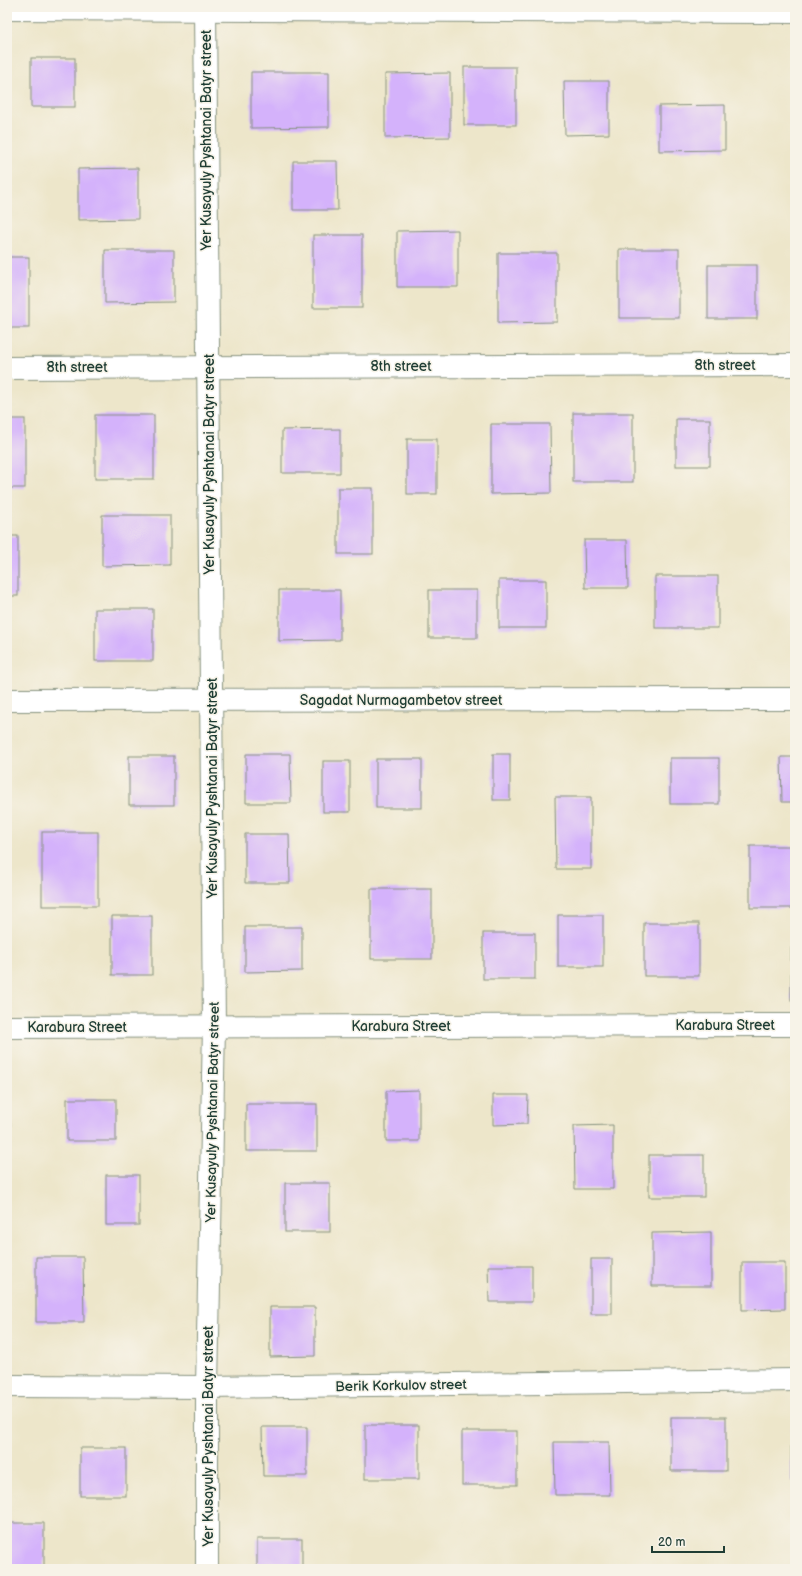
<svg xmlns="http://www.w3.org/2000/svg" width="802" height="1576" font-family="'Balsamiq Sans',sans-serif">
  <rect width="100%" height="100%" fill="#f7f3e8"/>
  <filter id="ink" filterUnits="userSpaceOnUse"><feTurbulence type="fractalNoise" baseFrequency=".025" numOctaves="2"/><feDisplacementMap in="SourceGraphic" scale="8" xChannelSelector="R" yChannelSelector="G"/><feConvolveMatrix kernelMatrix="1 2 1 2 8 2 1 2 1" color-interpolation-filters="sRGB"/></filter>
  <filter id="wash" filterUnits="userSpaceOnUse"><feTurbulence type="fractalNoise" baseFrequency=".012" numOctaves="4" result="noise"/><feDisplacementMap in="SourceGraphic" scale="16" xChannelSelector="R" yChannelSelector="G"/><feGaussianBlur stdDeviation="0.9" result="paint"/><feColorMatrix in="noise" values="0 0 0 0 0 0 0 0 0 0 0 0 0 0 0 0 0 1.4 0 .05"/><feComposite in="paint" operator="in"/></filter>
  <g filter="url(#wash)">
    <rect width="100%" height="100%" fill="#ede6ca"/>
    <g id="blocks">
      <g fill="#d4b2fb">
        <rect x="31" y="58" width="44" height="49"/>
        <rect x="464" y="67" width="52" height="58"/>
        <path d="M251,72H329V127L251,128Z"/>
        <path d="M450,73V137L385,138V74Z"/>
        <path d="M564,81H609V134L565,135Z"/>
        <path d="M725,105V150L659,151V106Z"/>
        <path d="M293,161H337L338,210H293Z"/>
        <path d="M138,168V219L78,220V169Z"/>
        <path d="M458,230V287H397V231Z"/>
        <rect x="313" y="235" width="49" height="73"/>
        <rect x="619" y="249" width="60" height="69"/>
        <path d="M105,250H174V302L105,303Z"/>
        <path d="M498,253H557V322L498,323Z"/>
        <rect x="7" y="257" width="22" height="71"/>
        <rect x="708" y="265" width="49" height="54"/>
        <rect x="573" y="413" width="60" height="69"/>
        <rect x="95" y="415" width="59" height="64"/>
        <rect x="7" y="419" width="18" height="69"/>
        <rect x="676" y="419" width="34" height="47"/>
        <path d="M491,424H550L551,493L491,494Z"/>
        <path d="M340,429V473H282V430Z"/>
        <rect x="407" y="439" width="30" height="55"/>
        <rect x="338" y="488" width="35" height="66"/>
        <path d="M102,515H170V565L102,566Z"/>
        <rect x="7" y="536" width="11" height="60"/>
        <path d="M584,540H627L628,588H585Z"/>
        <rect x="655" y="576" width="63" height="52"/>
        <rect x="499" y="580" width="47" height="48"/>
        <path d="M279,590H340V640L279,641Z"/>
        <rect x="429" y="590" width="48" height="48"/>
        <rect x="95" y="609" width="58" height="52"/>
        <path d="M246,754H290L291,803H246Z"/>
        <rect x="493" y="754" width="17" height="46"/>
        <rect x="129" y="756" width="45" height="49"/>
        <path d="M781,757H795V802H782Z"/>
        <rect x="670" y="758" width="49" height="46"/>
        <rect x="376" y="759" width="46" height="49"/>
        <rect x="323" y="761" width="27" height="51"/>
        <path d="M555,797H591V869H556Z"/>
        <rect x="42" y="832" width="56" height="74"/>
        <path d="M245,834H289L290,883H245Z"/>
        <rect x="750" y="846" width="45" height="62"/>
        <rect x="371" y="889" width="61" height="70"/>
        <rect x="558" y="915" width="45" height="52"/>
        <rect x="112" y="916" width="40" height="59"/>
        <rect x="644" y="923" width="55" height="53"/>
        <path d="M245,927H302V971L245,972Z"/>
        <rect x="483" y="933" width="52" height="46"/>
        <rect x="791" y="948" width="4" height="52"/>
        <path d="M419,1090V1141H386V1091Z"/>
        <path d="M493,1095H528L527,1124L493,1125Z"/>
        <rect x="67" y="1099" width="49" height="42"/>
        <path d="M7,1104H10L11,1136H7Z"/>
        <rect x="246" y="1104" width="71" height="47"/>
        <path d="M613,1125V1189H575L574,1126Z"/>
        <rect x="649" y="1155" width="55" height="42"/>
        <rect x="106" y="1175" width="33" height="50"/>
        <rect x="285" y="1183" width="45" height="49"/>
        <path d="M711,1232V1286H652V1233Z"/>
        <path d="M36,1257H83L84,1322H36Z"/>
        <rect x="591" y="1259" width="21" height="55"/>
        <path d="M742,1262H785V1309L742,1310Z"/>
        <path d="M488,1266H532V1302H489Z"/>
        <path d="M270,1307H315V1356L270,1357Z"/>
        <rect x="671" y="1417" width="55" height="54"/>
        <rect x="365" y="1425" width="54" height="54"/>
        <path d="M262,1427H307V1476H263Z"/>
        <rect x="791" y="1428" width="4" height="53"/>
        <rect x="462" y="1431" width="55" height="54"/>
        <path d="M554,1442H609L610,1495H555Z"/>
        <rect x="80" y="1448" width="46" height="48"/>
        <path d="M7,1523H44V1569H8Z"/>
        <rect x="257" y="1539" width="45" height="30"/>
      </g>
    </g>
  </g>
  <g filter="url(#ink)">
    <use href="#blocks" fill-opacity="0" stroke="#86927f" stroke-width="1"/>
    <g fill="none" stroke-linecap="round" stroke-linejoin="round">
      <g stroke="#86927f" stroke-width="24">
        <g id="street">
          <path d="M205,7L214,1026L207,1387V1569"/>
          <path d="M7,9L795,12"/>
          <path d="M7,368L795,365"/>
          <path d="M7,700L795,699"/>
          <path d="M7,1027L795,1025"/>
        </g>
      </g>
      <g stroke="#86927f" stroke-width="24">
        <path id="secondary" d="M7,1386L207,1387L795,1380"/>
      </g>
      <use href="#street" stroke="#fff" stroke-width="22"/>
      <use href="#secondary" stroke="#fff" stroke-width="22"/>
    </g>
  </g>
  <g text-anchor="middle" stroke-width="3" stroke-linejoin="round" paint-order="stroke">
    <g font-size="14" fill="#1f3d34" stroke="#f7f3e8">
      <text transform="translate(206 140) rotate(-90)" y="5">Yer Kusayuly Pyshtanai Batyr street</text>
      <text x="725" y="370">8th street</text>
      <text x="401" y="371">8th street</text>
      <text x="77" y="372">8th street</text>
      <text transform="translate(209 464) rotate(-90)" y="5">Yer Kusayuly Pyshtanai Batyr street</text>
      <text x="401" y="705">Sagadat Nurmagambetov street</text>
      <text transform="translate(212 788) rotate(-90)" y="5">Yer Kusayuly Pyshtanai Batyr street</text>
      <text x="725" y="1030">Karabura Street</text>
      <text x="401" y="1031">Karabura Street</text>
      <text x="77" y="1032">Karabura Street</text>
      <text transform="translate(212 1112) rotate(-89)" y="5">Yer Kusayuly Pyshtanai Batyr street</text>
      <text transform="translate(401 1385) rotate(-1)" y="5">Berik Korkulov street</text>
      <text transform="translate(208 1436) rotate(-90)" y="5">Yer Kusayuly Pyshtanai Batyr street</text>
    </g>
  </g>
  <rect width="802" height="1576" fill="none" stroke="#f7f3e8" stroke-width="24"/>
  <path d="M652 1546v6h72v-6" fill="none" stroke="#1f3d34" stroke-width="2"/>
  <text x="658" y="1546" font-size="12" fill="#1f3d34" stroke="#f7f3e8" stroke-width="3" paint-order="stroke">20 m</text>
</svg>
